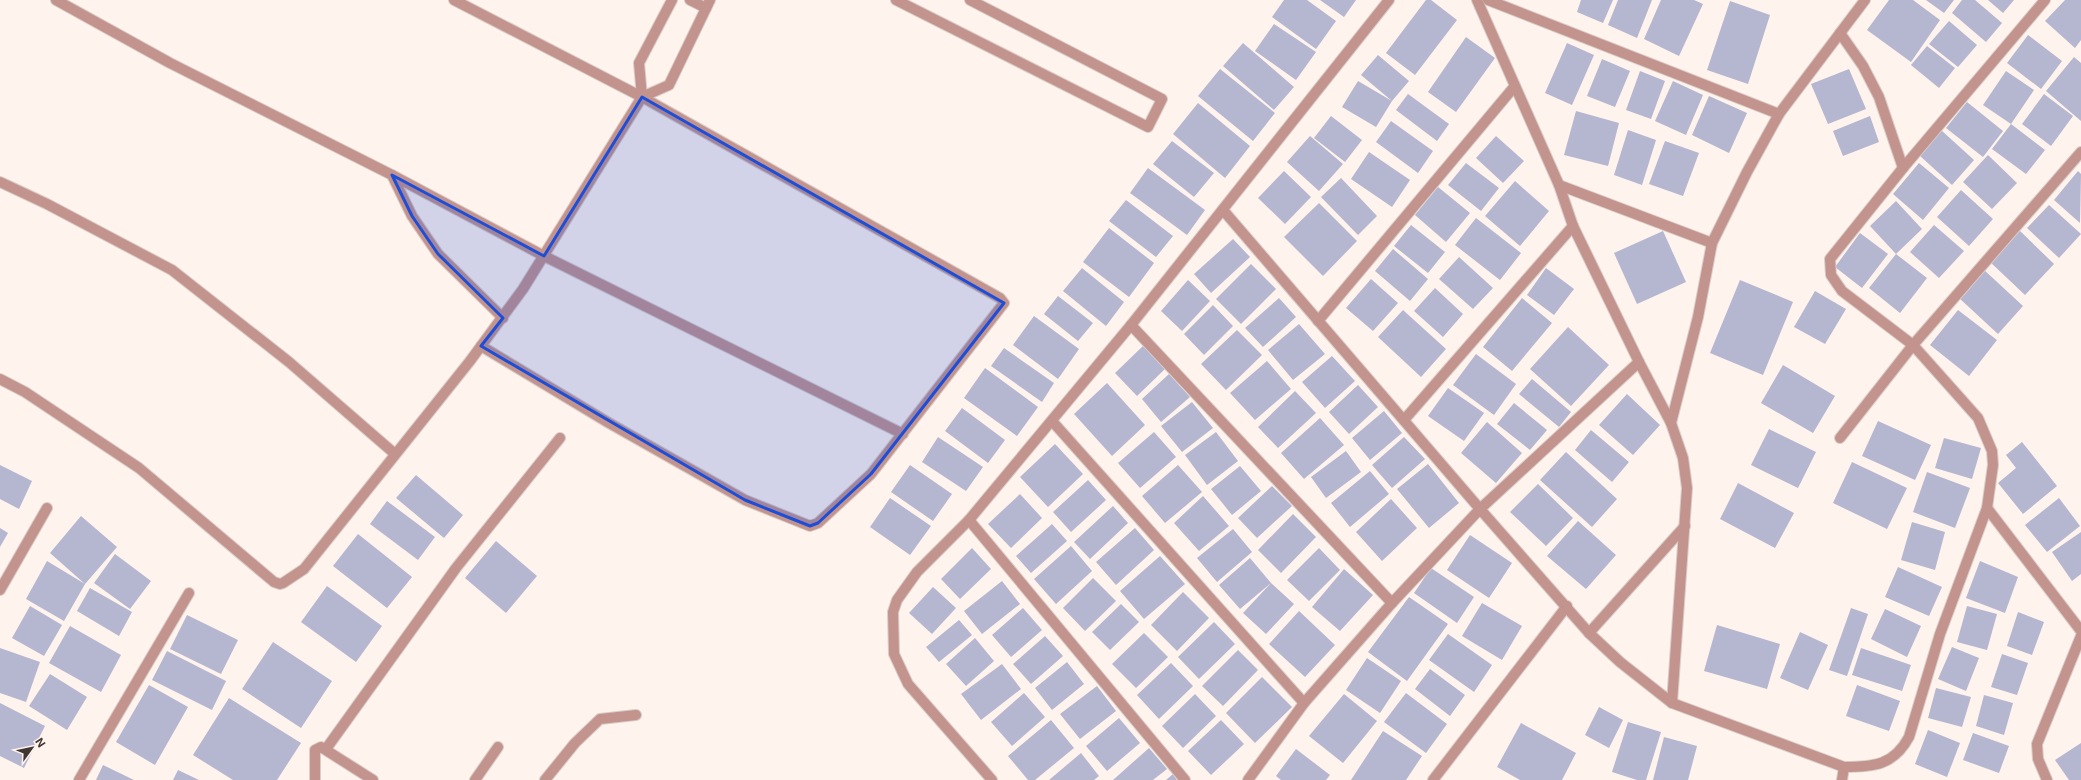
<svg xmlns="http://www.w3.org/2000/svg" width="2081" height="780" font-family="Inter,sans-serif">
  <rect width="100%" height="100%" fill="#fff3ee"/>
  <g fill="#b5b6cf">
    <path d="M1284,0H1307L1336,21L1316,49L1272,17Z"/>
    <path d="M1320,0H1356L1344,17Z"/>
    <path d="M1426,0H1431L1457,20L1415,75L1386,53Z"/>
    <path d="M1581,0H1613L1603,23L1577,12Z"/>
    <path d="M1618,0H1652L1637,38L1608,25Z"/>
    <path d="M1661,0H1694L1703,4L1679,56L1644,39Z"/>
    <path d="M1889,0H1913L1940,20L1911,62L1867,30Z"/>
    <path d="M1926,0H1954L1944,13Z"/>
    <path d="M1962,0H1975L2002,23L1986,42L1952,13Z"/>
    <path d="M1988,0H2014L2003,13Z"/>
    <path d="M2065,0H2081V40L2075,48L2045,21Z"/>
    <path d="M1730,1L1770,15L1748,84L1707,70Z"/>
    <path d="M1949,21L1977,45L1958,67L1929,44Z"/>
    <path d="M1274,24L1316,52L1296,80L1255,51Z"/>
    <path d="M2028,35L2062,61L2041,89L2007,63Z"/>
    <path d="M1466,37L1495,58L1456,112L1428,92Z"/>
    <path d="M1243,43L1294,87L1274,110L1223,66Z"/>
    <path d="M1567,43L1594,55L1572,105L1545,93Z"/>
    <path d="M1927,46L1955,68L1939,88L1911,65Z"/>
    <path d="M1378,55L1409,81L1392,101L1376,127L1342,107L1358,81L1392,101L1361,75Z"/>
    <path d="M2074,57L2081,63V121L2046,91Z"/>
    <path d="M1602,59L1630,71L1615,107L1587,96Z"/>
    <path d="M1220,69L1275,113L1253,141L1198,96Z"/>
    <path d="M1849,69L1866,109L1828,124L1811,84Z"/>
    <path d="M1640,71L1665,81L1651,119L1626,110Z"/>
    <path d="M2006,71L2034,90L2011,124L1983,105Z"/>
    <path d="M1673,81L1703,95L1686,135L1655,121Z"/>
    <path d="M1408,94L1449,124L1437,141L1396,110Z"/>
    <path d="M2044,94L2073,116L2051,146L2022,124Z"/>
    <path d="M1709,96L1747,113L1729,153L1692,135Z"/>
    <path d="M1967,102L2003,131L1983,157L1946,128Z"/>
    <path d="M1198,103L1250,146L1225,178L1173,134Z"/>
    <path d="M1576,111L1619,123L1608,166L1564,155Z"/>
    <path d="M1331,116L1362,140L1345,162L1314,138Z"/>
    <path d="M1870,116L1879,142L1843,156L1833,131Z"/>
    <path d="M1391,121L1433,151L1418,173L1376,142Z"/>
    <path d="M2011,124L2045,150L2026,174L1992,149Z"/>
    <path d="M1628,130L1656,140L1642,185L1614,175Z"/>
    <path d="M1941,130L1974,160L1952,185L1919,155Z"/>
    <path d="M1310,136L1343,164L1319,191L1287,162Z"/>
    <path d="M1496,136L1524,161L1503,183L1476,158Z"/>
    <path d="M1172,141L1214,173L1194,197L1153,164Z"/>
    <path d="M1665,141L1699,153L1683,196L1649,184Z"/>
    <path d="M1369,152L1410,180L1392,207L1351,179Z"/>
    <path d="M1988,155L2017,183L1992,209L1963,182Z"/>
    <path d="M1466,163L1499,188L1481,211L1448,185Z"/>
    <path d="M1919,163L1949,188L1923,220L1893,194Z"/>
    <path d="M1148,168L1205,210L1187,235L1130,193Z"/>
    <path d="M1284,171L1311,197L1285,224L1258,198Z"/>
    <path d="M2078,171L2081,174L2080,223L2054,200Z"/>
    <path d="M1341,178L1377,216L1358,235L1321,197Z"/>
    <path d="M1515,181L1549,211L1520,246L1485,216Z"/>
    <path d="M1438,187L1470,213L1446,242L1415,215Z"/>
    <path d="M1961,190L1993,219L1969,246L1937,217Z"/>
    <path d="M1126,200L1173,236L1156,257L1109,221Z"/>
    <path d="M1896,201L1922,229L1896,254L1870,226Z"/>
    <path d="M1319,203L1357,241L1323,276L1284,237Z"/>
    <path d="M2049,205L2081,234L2059,258L2027,228Z"/>
    <path d="M1476,218L1521,253L1500,280L1455,245Z"/>
    <path d="M1411,225L1445,252L1428,273L1394,246Z"/>
    <path d="M1934,225L1964,251L1939,278L1910,252Z"/>
    <path d="M1109,228L1154,263L1129,297L1083,262Z"/>
    <path d="M2019,230L2054,264L2025,295L1989,261Z"/>
    <path d="M1663,231L1686,282L1637,304L1614,253Z"/>
    <path d="M1860,233L1888,254L1862,288L1835,267Z"/>
    <path d="M1233,239L1250,257L1211,293L1194,274Z"/>
    <path d="M1393,249L1428,279L1410,301L1375,271Z"/>
    <path d="M1896,254L1927,278L1900,313L1869,288Z"/>
    <path d="M1459,257L1493,288L1473,309L1439,279Z"/>
    <path d="M1251,264L1276,289L1241,324L1216,299Z"/>
    <path d="M1082,268L1124,302L1106,326L1063,291Z"/>
    <path d="M1546,268L1574,289L1554,315L1527,295Z"/>
    <path d="M1983,269L2023,306L1998,334L1958,297Z"/>
    <path d="M1371,279L1398,303L1373,331L1346,308Z"/>
    <path d="M1188,280L1210,301L1182,331L1161,311Z"/>
    <path d="M1740,280L1793,302L1763,375L1710,353Z"/>
    <path d="M1435,288L1463,314L1443,337L1414,311Z"/>
    <path d="M1815,291L1846,309L1825,344L1794,327Z"/>
    <path d="M1058,296L1093,323L1078,341L1044,314Z"/>
    <path d="M1279,298L1296,317L1263,347L1245,328Z"/>
    <path d="M1522,298L1552,323L1512,371L1483,347Z"/>
    <path d="M1213,305L1233,326L1204,355L1184,334Z"/>
    <path d="M1403,310L1446,349L1421,377L1378,337Z"/>
    <path d="M1958,310L1997,340L1969,376L1930,345Z"/>
    <path d="M1034,316L1079,349L1058,379L1013,345Z"/>
    <path d="M1299,324L1325,354L1293,380L1268,350Z"/>
    <path d="M1568,327L1609,365L1571,406L1530,369Z"/>
    <path d="M1237,330L1262,355L1226,390L1201,364Z"/>
    <path d="M1143,346L1165,369L1137,396L1115,373Z"/>
    <path d="M1004,348L1054,383L1042,402L991,366Z"/>
    <path d="M1476,354L1516,384L1494,415L1453,385Z"/>
    <path d="M1332,356L1355,381L1325,408L1302,382Z"/>
    <path d="M1267,361L1291,389L1255,420L1230,393Z"/>
    <path d="M1783,365L1835,396L1813,433L1761,403Z"/>
    <path d="M985,368L1038,407L1017,436L964,398Z"/>
    <path d="M1169,374L1190,397L1161,422L1142,399Z"/>
    <path d="M1532,379L1571,412L1559,427L1519,394Z"/>
    <path d="M1107,383L1145,425L1112,456L1074,414Z"/>
    <path d="M1358,385L1378,407L1349,434L1329,412Z"/>
    <path d="M1448,388L1484,413L1464,441L1428,416Z"/>
    <path d="M1295,391L1316,413L1278,448L1258,427Z"/>
    <path d="M1627,394L1660,425L1633,455L1599,425Z"/>
    <path d="M1192,402L1213,428L1182,452L1161,426Z"/>
    <path d="M1514,403L1547,430L1530,450L1497,424Z"/>
    <path d="M962,408L1005,440L988,463L945,431Z"/>
    <path d="M1384,411L1402,433L1370,460L1352,438Z"/>
    <path d="M1320,418L1344,445L1304,479L1281,453Z"/>
    <path d="M1878,421L1931,445L1915,480L1862,456Z"/>
    <path d="M1487,422L1522,453L1496,483L1461,453Z"/>
    <path d="M1769,429L1816,452L1798,488L1751,465Z"/>
    <path d="M1591,430L1629,462L1612,482L1575,450Z"/>
    <path d="M1154,432L1176,457L1140,488L1118,463Z"/>
    <path d="M1216,432L1238,461L1207,485L1185,455Z"/>
    <path d="M938,437L983,467L966,491L922,462Z"/>
    <path d="M1404,437L1425,459L1392,488L1372,465Z"/>
    <path d="M1944,438L1981,448L1972,479L1935,468Z"/>
    <path d="M2022,442L2057,486L2023,514L1998,483L2016,468L2006,455Z"/>
    <path d="M1055,444L1083,474L1048,507L1020,477Z"/>
    <path d="M1346,451L1361,472L1326,498L1311,477Z"/>
    <path d="M1566,452L1617,499L1592,527L1540,480Z"/>
    <path d="M1852,462L1907,488L1887,529L1833,503Z"/>
    <path d="M1428,464L1459,503L1429,528L1397,489Z"/>
    <path d="M0,465L32,481L19,509L0,499Z"/>
    <path d="M910,465L952,494L933,521L891,492Z"/>
    <path d="M1178,465L1202,492L1165,523L1142,496Z"/>
    <path d="M1240,466L1261,491L1232,515L1211,489Z"/>
    <path d="M1370,471L1389,494L1350,527L1331,503Z"/>
    <path d="M1927,472L1970,488L1955,528L1913,512Z"/>
    <path d="M416,475L463,515L444,538L396,498Z"/>
    <path d="M1088,480L1106,500L1071,532L1053,512Z"/>
    <path d="M1738,483L1794,513L1775,548L1720,519Z"/>
    <path d="M1538,484L1573,518L1546,546L1510,512Z"/>
    <path d="M1272,486L1292,506L1257,538L1238,518Z"/>
    <path d="M1020,494L1042,518L1011,548L988,524Z"/>
    <path d="M1203,496L1229,526L1199,551L1174,523Z"/>
    <path d="M890,498L931,526L910,555L870,527Z"/>
    <path d="M2059,498L2080,526L2047,552L2025,525Z"/>
    <path d="M1391,499L1417,528L1382,561L1356,532Z"/>
    <path d="M387,501L435,537L418,560L370,524Z"/>
    <path d="M1113,506L1128,523L1090,559L1074,542Z"/>
    <path d="M1293,514L1316,537L1281,573L1258,550Z"/>
    <path d="M81,516L117,547L85,584L64,621L26,599L47,561L85,584L50,553Z"/>
    <path d="M1578,521L1616,555L1586,589L1547,556Z"/>
    <path d="M1912,522L1945,532L1935,570L1901,560Z"/>
    <path d="M1052,524L1067,541L1031,573L1016,556Z"/>
    <path d="M0,528L8,533L0,547Z"/>
    <path d="M1135,528L1154,550L1116,585L1096,562Z"/>
    <path d="M1233,529L1252,552L1217,582L1197,558Z"/>
    <path d="M2081,532V574L2072,581L2052,552Z"/>
    <path d="M358,534L412,577L387,608L333,566Z"/>
    <path d="M1470,535L1512,563L1489,598L1447,570Z"/>
    <path d="M496,541L537,576L506,613L465,578Z"/>
    <path d="M1071,546L1092,571L1056,604L1034,579Z"/>
    <path d="M972,548L991,569L960,599L941,579Z"/>
    <path d="M1319,548L1340,570L1309,601L1287,580Z"/>
    <path d="M115,554L151,581L130,609L94,583Z"/>
    <path d="M1160,556L1185,584L1144,619L1120,591Z"/>
    <path d="M1250,558L1271,583L1294,604L1266,634L1243,613L1271,583L1240,609L1219,585Z"/>
    <path d="M1980,561L2018,577L2005,613L1966,598Z"/>
    <path d="M1898,567L1942,587L1929,616L1885,597Z"/>
    <path d="M1431,568L1474,597L1457,623L1414,593Z"/>
    <path d="M1344,569L1373,595L1340,631L1312,607Z"/>
    <path d="M1093,578L1116,601L1085,631L1063,608Z"/>
    <path d="M1002,581L1020,604L982,634L964,611Z"/>
    <path d="M327,586L382,626L356,662L301,622Z"/>
    <path d="M933,587L956,608L932,634L909,613Z"/>
    <path d="M90,588L132,612L119,636L77,611Z"/>
    <path d="M1183,592L1209,618L1177,651L1151,625Z"/>
    <path d="M1409,597L1448,624L1407,681L1368,652Z"/>
    <path d="M1482,603L1522,626L1502,660L1462,636Z"/>
    <path d="M1121,604L1139,622L1110,650L1092,632Z"/>
    <path d="M30,606L62,625L44,656L12,638Z"/>
    <path d="M1967,606L1997,614L1987,650L1957,642Z"/>
    <path d="M1023,608L1042,630L1011,657L992,635Z"/>
    <path d="M1851,608L1868,614L1847,676L1829,670Z"/>
    <path d="M1885,609L1921,626L1907,657L1871,639Z"/>
    <path d="M1299,611L1335,645L1305,677L1269,644Z"/>
    <path d="M2018,612L2044,622L2032,655L2007,646Z"/>
    <path d="M187,615L238,640L221,674L170,649Z"/>
    <path d="M959,620L972,635L939,662L926,647Z"/>
    <path d="M1214,622L1235,644L1199,679L1178,657Z"/>
    <path d="M1717,625L1780,644L1767,689L1704,671Z"/>
    <path d="M70,626L121,655L101,692L49,663Z"/>
    <path d="M1800,632L1828,645L1808,690L1780,678Z"/>
    <path d="M1144,633L1168,657L1136,688L1112,664Z"/>
    <path d="M1448,634L1492,665L1474,692L1429,660Z"/>
    <path d="M1045,636L1063,656L1031,684L1013,664Z"/>
    <path d="M975,638L994,661L966,686L946,664Z"/>
    <path d="M273,642L332,681L301,728L242,689Z"/>
    <path d="M1952,647L1979,658L1966,691L1938,679Z"/>
    <path d="M0,648L40,662L26,702L0,693Z"/>
    <path d="M1861,648L1911,665L1902,691L1852,675Z"/>
    <path d="M1238,650L1258,670L1223,706L1202,686Z"/>
    <path d="M167,651L226,681L212,710L152,680Z"/>
    <path d="M2002,654L2028,663L2017,695L1991,687Z"/>
    <path d="M1367,658L1401,681L1380,713L1346,690Z"/>
    <path d="M1067,662L1084,684L1052,710L1035,688Z"/>
    <path d="M1171,663L1193,686L1159,719L1137,695Z"/>
    <path d="M1002,664L1021,689L981,720L961,694Z"/>
    <path d="M1430,669L1465,695L1450,716L1415,689Z"/>
    <path d="M50,674L87,697L67,730L29,706Z"/>
    <path d="M1262,677L1292,707L1255,743L1226,713Z"/>
    <path d="M149,685L188,707L155,765L116,742Z"/>
    <path d="M1857,685L1900,701L1889,731L1846,716Z"/>
    <path d="M1097,686L1116,711L1080,739L1060,714Z"/>
    <path d="M1936,688L1971,697L1962,727L1928,718Z"/>
    <path d="M1024,693L1045,717L1012,746L991,722Z"/>
    <path d="M1406,693L1447,724L1426,753L1384,722Z"/>
    <path d="M1195,694L1216,716L1183,748L1162,726Z"/>
    <path d="M1344,694L1377,721L1343,763L1309,736Z"/>
    <path d="M1984,695L2013,703L2004,735L1976,726Z"/>
    <path d="M229,698L301,743L277,780H233L193,755Z"/>
    <path d="M0,703L45,726L24,768L0,756Z"/>
    <path d="M1599,707L1623,720L1609,748L1585,735Z"/>
    <path d="M1119,718L1140,743L1107,771L1086,746Z"/>
    <path d="M1051,720L1074,748L1035,780H1028L1008,756Z"/>
    <path d="M1221,720L1244,744L1211,775L1188,751Z"/>
    <path d="M1628,722L1661,732L1646,780H1637L1612,772Z"/>
    <path d="M1521,723L1576,753L1562,780H1520L1497,767Z"/>
    <path d="M1928,730L1960,743L1947,777L1915,764Z"/>
    <path d="M1383,731L1422,756L1406,780H1351Z"/>
    <path d="M1973,733L2009,746L1999,773L1963,760Z"/>
    <path d="M1664,737L1697,746L1688,780H1653Z"/>
    <path d="M2081,743V780H2069L2055,760Z"/>
    <path d="M1149,748L1167,769L1153,780H1113Z"/>
    <path d="M1296,749L1330,775L1326,780H1281L1276,776Z"/>
    <path d="M1081,753L1099,776L1094,780H1049Z"/>
    <path d="M103,765L134,780H96Z"/>
    <path d="M178,770L199,780H173Z"/>
    <path d="M1173,774L1177,780H1166Z"/>
  </g>
  <g fill="none" stroke-linecap="round" stroke-linejoin="round">
    <g stroke="#d9cdc8" stroke-width="12">
      <path id="lane" d="M545,780L575,743L600,719L636,715"/>
    </g>
    <g stroke="#d9cdc8" stroke-width="12">
      <g id="street">
        <path d="M56,0L170,63L392,175L544,256L903,434"/>
        <path d="M454,0L642,97L1000,298L1004,303L871,474L818,523L810,526L745,500L609,423L481,346"/>
        <path d="M690,0L706,8"/>
        <path d="M896,0L1148,127L1162,99L970,0"/>
        <path d="M1477,0L1559,185L1573,226L1639,362L1671,423L1683,458L1687,488L1672,703"/>
        <path d="M1488,0L1779,114"/>
        <path d="M1840,33L1863,66L1879,97L1903,168"/>
        <path d="M642,97L639,63L672,0"/>
        <path d="M392,175L412,216L438,254L503,318"/>
        <path d="M0,182L47,204L172,270L289,362L395,454"/>
        <path d="M1559,185L1712,243"/>
        <path d="M1223,210L1480,509L1589,633L1620,662L1672,703L1844,767C1874,767 1894,765 1909,737L1940,634L1987,508L1993,465L1992,451L1978,418L1913,345L2081,152"/>
        <path d="M1318,321L1514,87"/>
        <path d="M1131,325L1392,603"/>
        <path d="M0,379L25,392L139,468L274,582L280,584L283,583L304,569L470,361L523,289L642,97L669,85L710,0"/>
        <path d="M1404,420L1573,226"/>
        <path d="M1052,421L1304,703"/>
        <path d="M1671,423L1698,317L1712,243L1747,172L1779,114L1865,0"/>
        <path d="M1840,438L1913,345L1842,291L1831,275L1830,259L1903,168L2045,0"/>
        <path d="M1987,508L2081,631"/>
        <path d="M969,520L1185,780"/>
        <path d="M0,590L47,508"/>
        <path d="M1589,633L1685,526"/>
        <path d="M326,749L456,568L560,438"/>
        <path d="M79,780L189,593"/>
        <path d="M315,780V750L321,747L373,780"/>
        <path d="M475,780L498,747"/>
        <path d="M992,780L908,684L894,654L893,612L897,600L917,572L969,520L1131,325L1389,0"/>
        <path d="M1248,780L1304,703L1392,603L1480,509L1639,362"/>
        <path d="M1433,780L1567,606"/>
        <path d="M1842,780L1844,767"/>
        <path d="M2047,780L2038,759L2037,744L2081,636"/>
      </g>
    </g>
    <use href="#lane" stroke="#c3938e" stroke-width="10"/>
    <use href="#street" stroke="#c3938e" stroke-width="10"/>
  </g>
  <path fill="#1d4ed8" fill-opacity="0.2" stroke="#1d4ed8" stroke-width="3" stroke-linejoin="round" d="M642,97L1004,303L871,474L818,523L810,526L745,500L481,346L503,318L438,254L412,216L392,175L544,256Z"/>
  <g transform="translate(32 748) rotate(57)" stroke="#fff3ee" stroke-width="3" paint-order="stroke">
  <path d="M0-3L7 15L0 10L-7 15Z" fill="#413631"/>
  <text y="-6" font-size="11" font-weight="bold" text-anchor="middle" fill="#413631">N</text>
  </g>
</svg>
